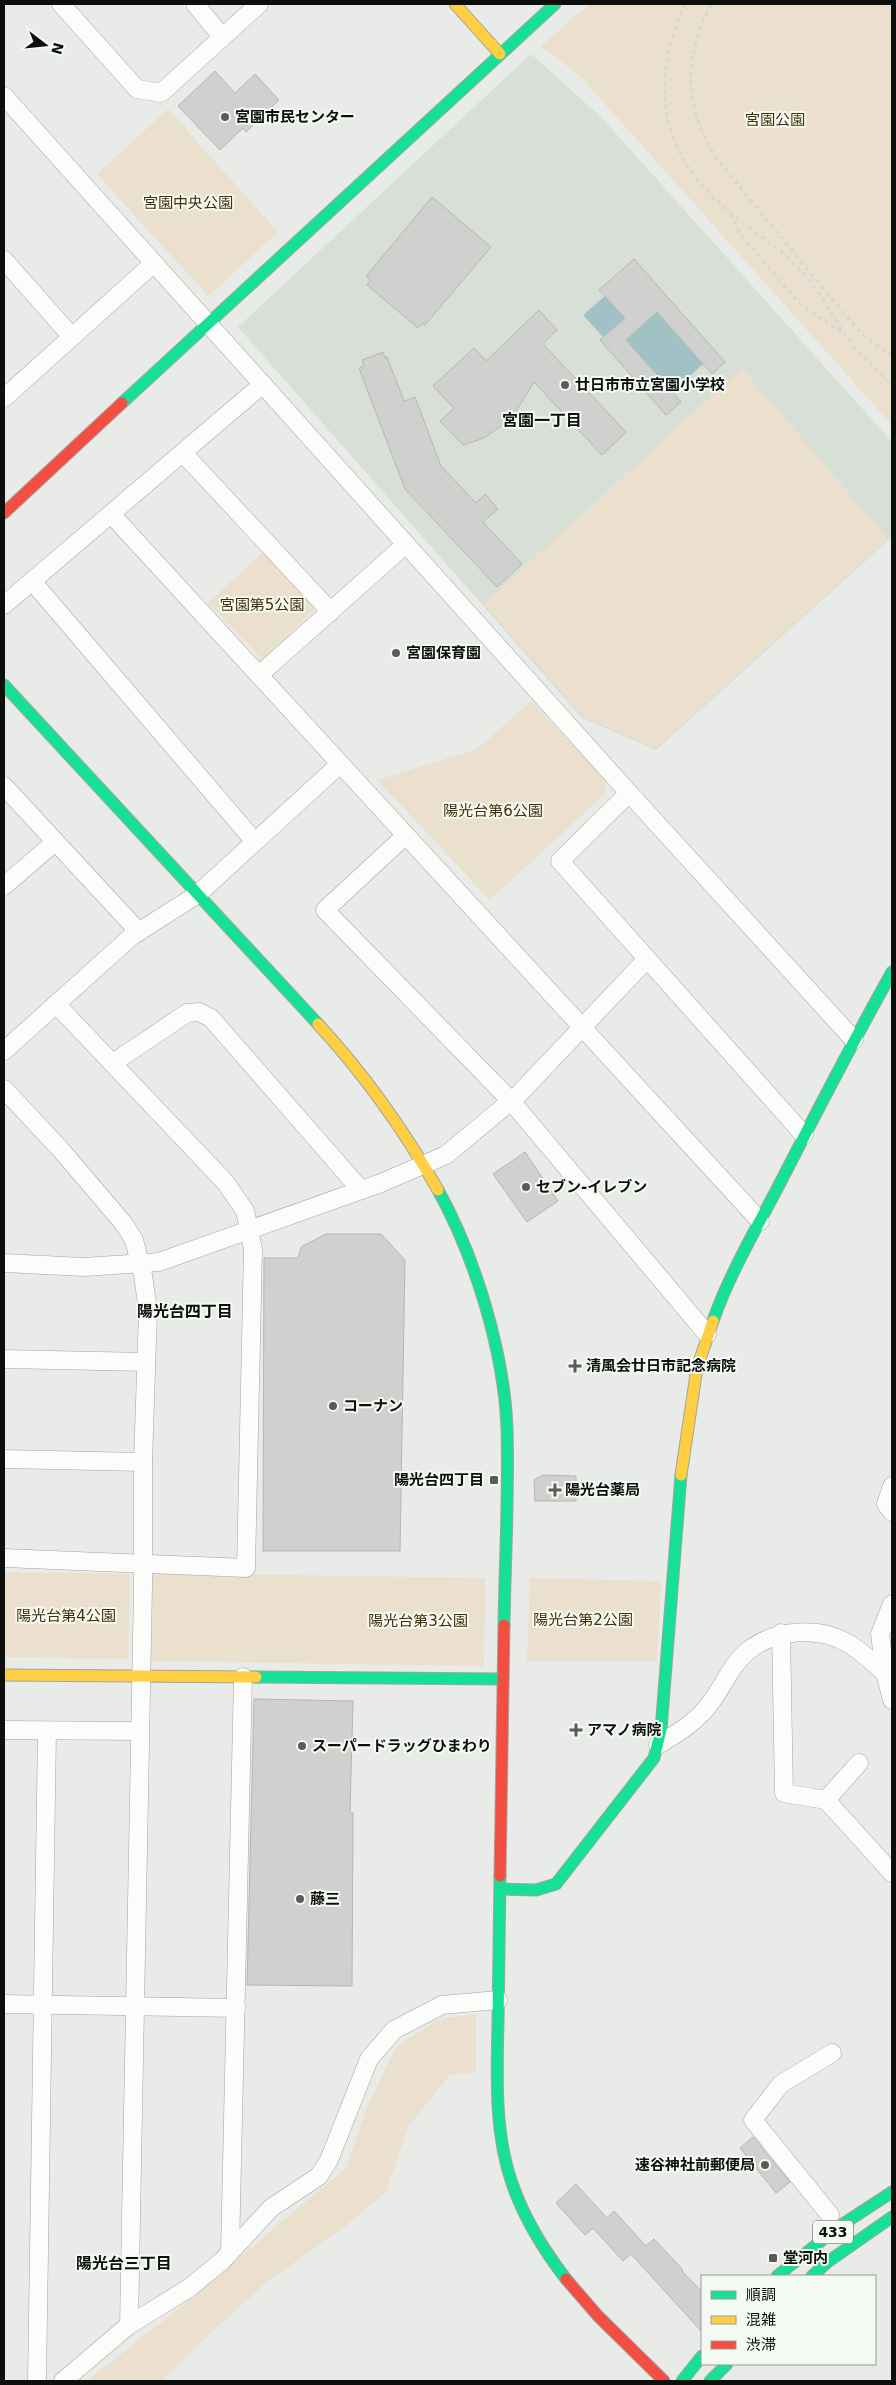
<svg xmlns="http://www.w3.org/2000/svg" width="896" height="2385" font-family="'DejaVu Sans','Noto Sans JP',sans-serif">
  <rect width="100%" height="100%" fill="#e8ebe7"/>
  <path fill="#d8dfd7" d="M531,54L602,118L892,442V537L656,750L582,718L238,327Z"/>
  <g fill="#ebe0cd">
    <path d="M589,4H892V425L579,75L541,46Z"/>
    <path d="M168,109L278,232L208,296L97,174Z"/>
    <path d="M742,368L888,539L656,748L584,717L484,604Z"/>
    <path d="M263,552L316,608L262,659L208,603Z"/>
    <path d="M531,701L606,780V793L490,900L377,780L477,749Z"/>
    <path d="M4,1572L130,1574L128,1659L4,1657Z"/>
    <path d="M153,1573L485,1578L484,1666L151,1661Z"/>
    <path d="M530,1578L661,1581L657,1661H527Z"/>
    <path d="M476,2014V2072L450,2075L408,2127L386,2192L344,2227L267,2282L199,2344L162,2381H87L218,2277L268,2233L346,2168L367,2107L396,2047L439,2019Z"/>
  </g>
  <g fill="#a1c2c5">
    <path d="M605,296L625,318L603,337L583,315Z"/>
    <path d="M657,312L703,364L672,392L626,340Z"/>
  </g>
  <g fill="#d0d1ce" stroke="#b5b6b3">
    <path d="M215,71L235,93L255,74L279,100L246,132L243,128L220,150L178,106Z"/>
    <path d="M432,197L491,247L425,325L423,323L418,328L367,285L371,280L366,276Z"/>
    <path d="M634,259L725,362L712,374L657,312L626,340L681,402L666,415L600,340L625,318L599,290Z"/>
    <path d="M539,310L557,330L543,344L626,432L602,455L534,382L511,419L484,438L463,445L440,421L454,408L433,386L474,348L486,361Z"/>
    <path d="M383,352L385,358L387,357L404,401L415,397L441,466L476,503L485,494L498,509L483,522L522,564L497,587L405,489L359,368L364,366L362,360Z"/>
    <path d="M525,1152L558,1201L527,1222L493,1174Z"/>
    <path d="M326,1234H381L405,1260L400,1551H263L264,1258H298L301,1247Z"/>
    <path d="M543,1475L576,1476V1501H535L534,1480Z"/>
    <path d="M254,1699L353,1701L350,1813H353L352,1986L247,1985Z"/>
    <path d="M753,2137L790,2182L776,2193L740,2148Z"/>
    <path d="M576,2184L607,2218L614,2211L646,2246L654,2239L683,2270L682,2271L702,2292V2332L631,2254L623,2261L593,2228L585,2235L556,2203Z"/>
  </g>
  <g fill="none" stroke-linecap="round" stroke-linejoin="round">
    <g stroke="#a2a4a1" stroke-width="19">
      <g id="street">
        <path d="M61,4L137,89L161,93L259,4"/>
        <path d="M195,4L222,37"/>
        <path d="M4,96L629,793L854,1040"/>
        <path d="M4,260L72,337"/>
        <path d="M4,398L154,263"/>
        <path d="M183,453L331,612"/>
        <path d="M111,514L760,1221"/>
        <path d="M32,581L255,842"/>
        <path d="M4,605L263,384"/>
        <path d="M259,675L406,544"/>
        <path d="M4,786L139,932"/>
        <path d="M629,793L560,861L804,1135"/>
        <path d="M406,835L325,910L511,1101L707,1334"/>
        <path d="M4,886L55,842"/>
        <path d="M4,1051L132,936L198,894L340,764"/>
        <path d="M113,1063L187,1013L199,1012L211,1018L360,1189"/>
        <path d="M4,1089L61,1150L124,1224L134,1240L143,1275L148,1311L143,1462V1586L129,2325"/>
        <path d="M4,1263L84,1267L159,1262L381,1183L446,1155L517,1096L647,959"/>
        <path d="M4,1359L146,1362"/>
        <path d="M4,1459L143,1462"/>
        <path d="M892,1486L886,1504L892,1512"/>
        <path d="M4,1558L246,1568L253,1249L245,1211L226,1183L56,1004"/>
        <path d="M892,1604L880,1634L885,1673L892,1700"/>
        <path d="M781,1633L784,1793L826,1800L892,1873"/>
        <path d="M4,1730L140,1731"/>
        <path d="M658,1745C678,1733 698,1721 711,1702C724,1685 732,1663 749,1650C776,1629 820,1626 849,1644C862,1652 874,1663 885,1673"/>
        <path d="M826,1800L859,1763"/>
        <path d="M4,2004L236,2008"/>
        <path d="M830,2215L753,2120L781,2084L832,2053"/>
        <path d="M230,2252L243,1677"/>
        <path d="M37,2381L47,1731"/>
        <path d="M63,2381L129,2325L189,2288L222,2261L271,2208L319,2176L329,2160L369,2059L394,2030L442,2005L498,2000"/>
      </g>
    </g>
    <g stroke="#a2a4a1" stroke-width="13">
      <g id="fast">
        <path d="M122,403L555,4"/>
        <path d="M4,685L318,1024"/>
        <path d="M438,1190C475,1257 504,1351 507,1428C509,1494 505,1560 504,1625"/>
        <path d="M713,1321C729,1275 755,1231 778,1187C815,1115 852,1043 892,972"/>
        <path d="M256,1677L503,1679"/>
        <path d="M500,1876C499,1925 499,1973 498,2021C497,2075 494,2132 512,2183C524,2219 543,2249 566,2279"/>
        <path d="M500,1889L536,1890L556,1884L654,1758L661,1730L681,1475"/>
        <path d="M777,2276L840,2226L892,2192"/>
        <path d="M812,2276L829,2261L892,2217"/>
        <path d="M682,2381L702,2356"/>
        <path d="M710,2381L727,2364"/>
      </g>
    </g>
    <g stroke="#a2a4a1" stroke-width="13">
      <g id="slow">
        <path d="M455,4L500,54"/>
        <path d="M318,1024C364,1074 404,1130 438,1190"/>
        <path d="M681,1475L697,1368L713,1321"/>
        <path d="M4,1675L256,1677"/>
      </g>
    </g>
    <g stroke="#a2a4a1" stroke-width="13">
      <g id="jam">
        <path d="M4,513L122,403"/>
        <path d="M500,1876L504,1625"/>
        <path d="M566,2279L598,2316L664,2381"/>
      </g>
    </g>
    <g stroke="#d7d7d7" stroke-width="3" stroke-dasharray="4 4" stroke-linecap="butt">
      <path d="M685,4C648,84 660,157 731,213C756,234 781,249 803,273C820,292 830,312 844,333C856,352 877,369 892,385"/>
      <path d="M711,4C683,62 683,102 716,158L845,315L863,335L892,356"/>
      <path d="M731,214L741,235L799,303L843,333"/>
    </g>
    <use href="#street" stroke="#fcfcfb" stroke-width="18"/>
    <use href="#fast" stroke="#16e098" stroke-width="11"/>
    <use href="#slow" stroke="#ffcf43" stroke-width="11"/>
    <use href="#jam" stroke="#f24e42" stroke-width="11"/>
  </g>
  <g fill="#5a5c59" stroke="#f4faf3" stroke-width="2">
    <circle cx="225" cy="117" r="5"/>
    <circle cx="565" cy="385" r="5"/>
    <circle cx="396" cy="653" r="5"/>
    <circle cx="526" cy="1187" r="5"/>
    <path d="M572.5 1358.5h5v5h5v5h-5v5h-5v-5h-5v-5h5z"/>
    <circle cx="333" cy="1406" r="5"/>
    <rect x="489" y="1475" width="10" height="10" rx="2.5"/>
    <path d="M552.5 1482.5h5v5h5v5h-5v5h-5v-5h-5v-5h5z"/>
    <path d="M573.5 1722.5h5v5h5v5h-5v5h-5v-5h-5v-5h5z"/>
    <circle cx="302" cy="1746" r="5"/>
    <circle cx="300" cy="1899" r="5"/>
    <circle cx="765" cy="2165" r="5"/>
    <rect x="768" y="2253" width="10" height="10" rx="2.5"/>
  </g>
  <g text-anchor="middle" stroke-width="4" stroke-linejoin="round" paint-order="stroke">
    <rect fill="#f4faf3" stroke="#525652" stroke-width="1" x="813" y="2220.5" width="40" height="23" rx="4"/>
    <g font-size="14" font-weight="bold" fill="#0d0f0d">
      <text x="833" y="2237">433</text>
    </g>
    <g font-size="15" font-weight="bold" fill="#0d0f0d" stroke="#f4faf3" text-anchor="start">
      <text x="235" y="122">宮園市民センター</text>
      <text x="575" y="390">廿日市市立宮園小学校</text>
      <text x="406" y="658">宮園保育園</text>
      <text x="536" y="1192">セブン-イレブン</text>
      <text x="586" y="1371">清風会廿日市記念病院</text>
      <text x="343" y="1411">コーナン</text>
      <text x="484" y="1485" text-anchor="end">陽光台四丁目</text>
      <text x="565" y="1495">陽光台薬局</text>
      <text x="587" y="1735">アマノ病院</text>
      <text x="312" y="1751">スーパードラッグひまわり</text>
      <text x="310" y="1904">藤三</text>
      <text x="755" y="2170" text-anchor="end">速谷神社前郵便局</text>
      <text x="783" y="2263">堂河内</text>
    </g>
    <g font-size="15" fill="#452e04" stroke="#f4faf3">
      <text x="775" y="125">宮園公園</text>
      <text x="188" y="208">宮園中央公園</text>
      <text x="262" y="610">宮園第5公園</text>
      <text x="493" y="816">陽光台第6公園</text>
      <text x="66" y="1621">陽光台第4公園</text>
      <text x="583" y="1625">陽光台第2公園</text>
      <text x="418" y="1626">陽光台第3公園</text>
    </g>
    <g font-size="16" font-weight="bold" fill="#0d0f0d" stroke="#f4faf3">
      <text x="542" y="426">宮園一丁目</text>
      <text x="185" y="1317">陽光台四丁目</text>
      <text x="124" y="2269">陽光台三丁目</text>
    </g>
  </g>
  <rect width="896" height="2385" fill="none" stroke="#0d0f0d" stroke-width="10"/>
  <rect x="701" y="2275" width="175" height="90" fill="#f4faf3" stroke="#989c97"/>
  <rect x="711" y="2291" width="25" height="8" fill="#16e098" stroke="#989c97"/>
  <text x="746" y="2300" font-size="15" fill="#0d0f0d">順調</text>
  <rect x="711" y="2316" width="25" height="8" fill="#ffcf43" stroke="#989c97"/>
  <text x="746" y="2325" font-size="15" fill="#0d0f0d">混雑</text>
  <rect x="711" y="2341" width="25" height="8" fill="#f24e42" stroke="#989c97"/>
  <text x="746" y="2350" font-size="15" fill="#0d0f0d">渋滞</text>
  <g transform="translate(45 45) rotate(106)" stroke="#f4faf3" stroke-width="4" paint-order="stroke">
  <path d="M0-4L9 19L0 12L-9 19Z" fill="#0d0f0d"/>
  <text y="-8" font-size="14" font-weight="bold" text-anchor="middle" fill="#0d0f0d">N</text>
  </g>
</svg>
